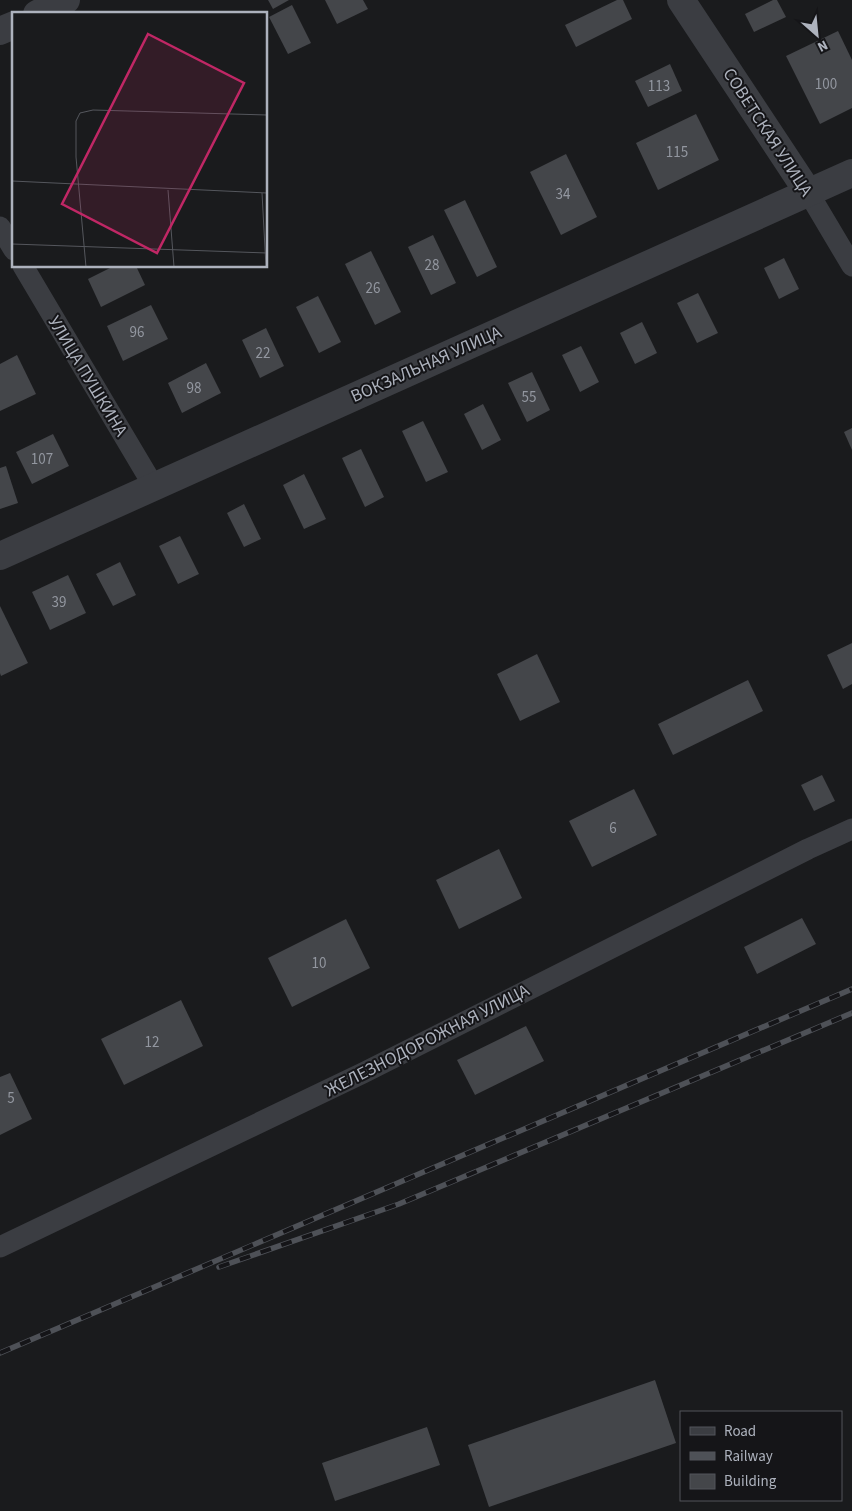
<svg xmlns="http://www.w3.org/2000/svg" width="852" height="1511" font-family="'Source Sans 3',sans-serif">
  <rect width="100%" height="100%" fill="#1a1b1d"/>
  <g fill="#44464a">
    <path d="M268,0H289L273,9Z"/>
    <path d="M325,0H363L368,9L337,24Z"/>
    <path d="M617,0H623L632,19L576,47L565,25Z"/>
    <path d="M773,0H777L786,17L754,32L745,14Z"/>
    <path d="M292,5L311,43L288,54L269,17Z"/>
    <path d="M838,31L852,60V108L820,124L786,56Z"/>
    <path d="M670,64L682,91L648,107L635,81Z"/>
    <path d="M696,114L719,160L658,190L636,143Z"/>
    <path d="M566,154L597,217L561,235L530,172Z"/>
    <path d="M465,200L497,267L477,277L444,210Z"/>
    <path d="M433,235L456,283L431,295L408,247Z"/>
    <path d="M371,251L401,312L375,325L345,264Z"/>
    <path d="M784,258L799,289L779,299L764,268Z"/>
    <path d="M114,266H136L145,285L101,307L88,279Z"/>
    <path d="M698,293L718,333L697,343L677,303Z"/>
    <path d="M318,296L341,342L319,353L296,307Z"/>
    <path d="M151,305L168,339L123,361L107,326Z"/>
    <path d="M642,322L657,353L635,364L620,333Z"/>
    <path d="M266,328L284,366L260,378L242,340Z"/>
    <path d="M581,346L599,382L580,392L562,355Z"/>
    <path d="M17,355L36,394L0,411V364Z"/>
    <path d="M206,363L221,393L182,413L168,383Z"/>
    <path d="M532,372L550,410L527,422L508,383Z"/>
    <path d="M483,404L501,440L482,450L464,414Z"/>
    <path d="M423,421L448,472L426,482L402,431Z"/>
    <path d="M852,428V450L844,432Z"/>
    <path d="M53,434L69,466L32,484L16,452Z"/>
    <path d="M361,449L384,497L365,507L342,458Z"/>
    <path d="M6,466L18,503L0,509V468Z"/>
    <path d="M304,474L326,519L304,529L283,485Z"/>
    <path d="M244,504L261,539L244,547L227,513Z"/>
    <path d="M180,536L199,574L178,584L159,546Z"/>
    <path d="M120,562L136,595L113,606L96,574Z"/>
    <path d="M68,575L86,613L50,630L32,592Z"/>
    <path d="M0,606L28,663L1,676L0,673Z"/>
    <path d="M852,643V684L843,689L827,655Z"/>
    <path d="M537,654L560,702L520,721L497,674Z"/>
    <path d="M748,680L763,711L673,755L658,724Z"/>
    <path d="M822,775L835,801L814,811L801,785Z"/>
    <path d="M634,789L657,835L592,867L569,821Z"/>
    <path d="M499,849L522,898L459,929L436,880Z"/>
    <path d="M802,918L816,944L757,974L744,947Z"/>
    <path d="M346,919L370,968L292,1007L268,958Z"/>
    <path d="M181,1000L203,1046L124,1085L101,1039Z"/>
    <path d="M526,1026L544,1061L475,1095L457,1060Z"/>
    <path d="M10,1073L32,1119L0,1135V1077Z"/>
    <path d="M655,1380L676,1443L489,1507L468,1445Z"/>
    <path d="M427,1427L440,1465L335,1501L322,1463Z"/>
  </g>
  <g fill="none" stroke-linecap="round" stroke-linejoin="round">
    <g stroke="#3b3d42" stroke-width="21">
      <path d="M808,192L852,266"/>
      <path d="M0,227L14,250"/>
      <path d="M23,266L153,485"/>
      <path d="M0,1247L363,1073L808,849L852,829"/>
    </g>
    <g stroke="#3b3d42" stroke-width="28">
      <path d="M681,0L808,192"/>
      <path d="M37,14L66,0"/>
      <path d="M0,31L14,25"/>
      <path d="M0,556L852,173"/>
    </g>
    <g stroke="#4e5157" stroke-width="5.5">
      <g id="rail">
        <path d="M219,1267L399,1204L852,1013"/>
        <path d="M0,1353L852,989"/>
      </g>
    </g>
    <use href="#rail" stroke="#151518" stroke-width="4" stroke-dasharray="11" stroke-linecap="butt"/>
  </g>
  <g text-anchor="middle" stroke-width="4" stroke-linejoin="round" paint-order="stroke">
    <g font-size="15" fill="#9397a0">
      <text x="826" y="89">100</text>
      <text x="659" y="91">113</text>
      <text x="677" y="157">115</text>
      <text x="563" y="199">34</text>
      <text x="432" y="270">28</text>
      <text x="373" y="293">26</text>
      <text x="137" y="337">96</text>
      <text x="263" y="358">22</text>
      <text x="194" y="393">98</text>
      <text x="529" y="402">55</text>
      <text x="42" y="464">107</text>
      <text x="59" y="607">39</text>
      <text x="613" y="833">6</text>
      <text x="319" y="968">10</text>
      <text x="152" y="1047">12</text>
      <text x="11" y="1103">5</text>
    </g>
    <g font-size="18" fill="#adb2bd" stroke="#151518">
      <text transform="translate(768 132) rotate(57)" y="6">СОВЕТСКАЯ УЛИЦА</text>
      <text transform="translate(426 364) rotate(-24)" y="6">ВОКЗАЛЬНАЯ УЛИЦА</text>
      <text transform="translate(88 376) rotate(59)" y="6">УЛИЦА ПУШКИНА</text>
      <text transform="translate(427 1040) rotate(-27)" y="6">ЖЕЛЕЗНОДОРОЖНАЯ УЛИЦА</text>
    </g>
  </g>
  <g transform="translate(12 12)">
    <rect width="255" height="255" fill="#1a1b1d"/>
    <path fill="none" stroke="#55575d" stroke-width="1" d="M0,169L255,181M156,178L162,255M250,181L254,255M0,232L255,241M74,255L64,145V109L68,101L81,98L255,103"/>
    <path fill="#c02765" fill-opacity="0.15" stroke="#c02765" stroke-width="2.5" d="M136,22L232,71L145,241L50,192Z"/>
    <rect width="255" height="255" fill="none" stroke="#adb2bd" stroke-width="2.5"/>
  </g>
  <rect x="680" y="1411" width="162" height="90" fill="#151518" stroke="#52545a"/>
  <rect x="690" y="1427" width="25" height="8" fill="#3b3d42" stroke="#52545a"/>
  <text x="724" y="1436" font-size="15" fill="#adb2bd">Road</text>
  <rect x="690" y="1452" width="25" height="8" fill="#4e5157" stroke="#52545a"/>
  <text x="724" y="1461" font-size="15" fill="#adb2bd">Railway</text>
  <rect x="690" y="1474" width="25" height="15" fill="#44464a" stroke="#52545a"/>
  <text x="724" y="1486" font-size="15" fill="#adb2bd">Building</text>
  <g transform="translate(817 35) rotate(153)" stroke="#151518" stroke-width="4" paint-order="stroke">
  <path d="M0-4L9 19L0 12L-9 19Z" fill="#adb2bd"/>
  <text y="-8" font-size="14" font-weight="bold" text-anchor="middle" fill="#adb2bd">N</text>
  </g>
</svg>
